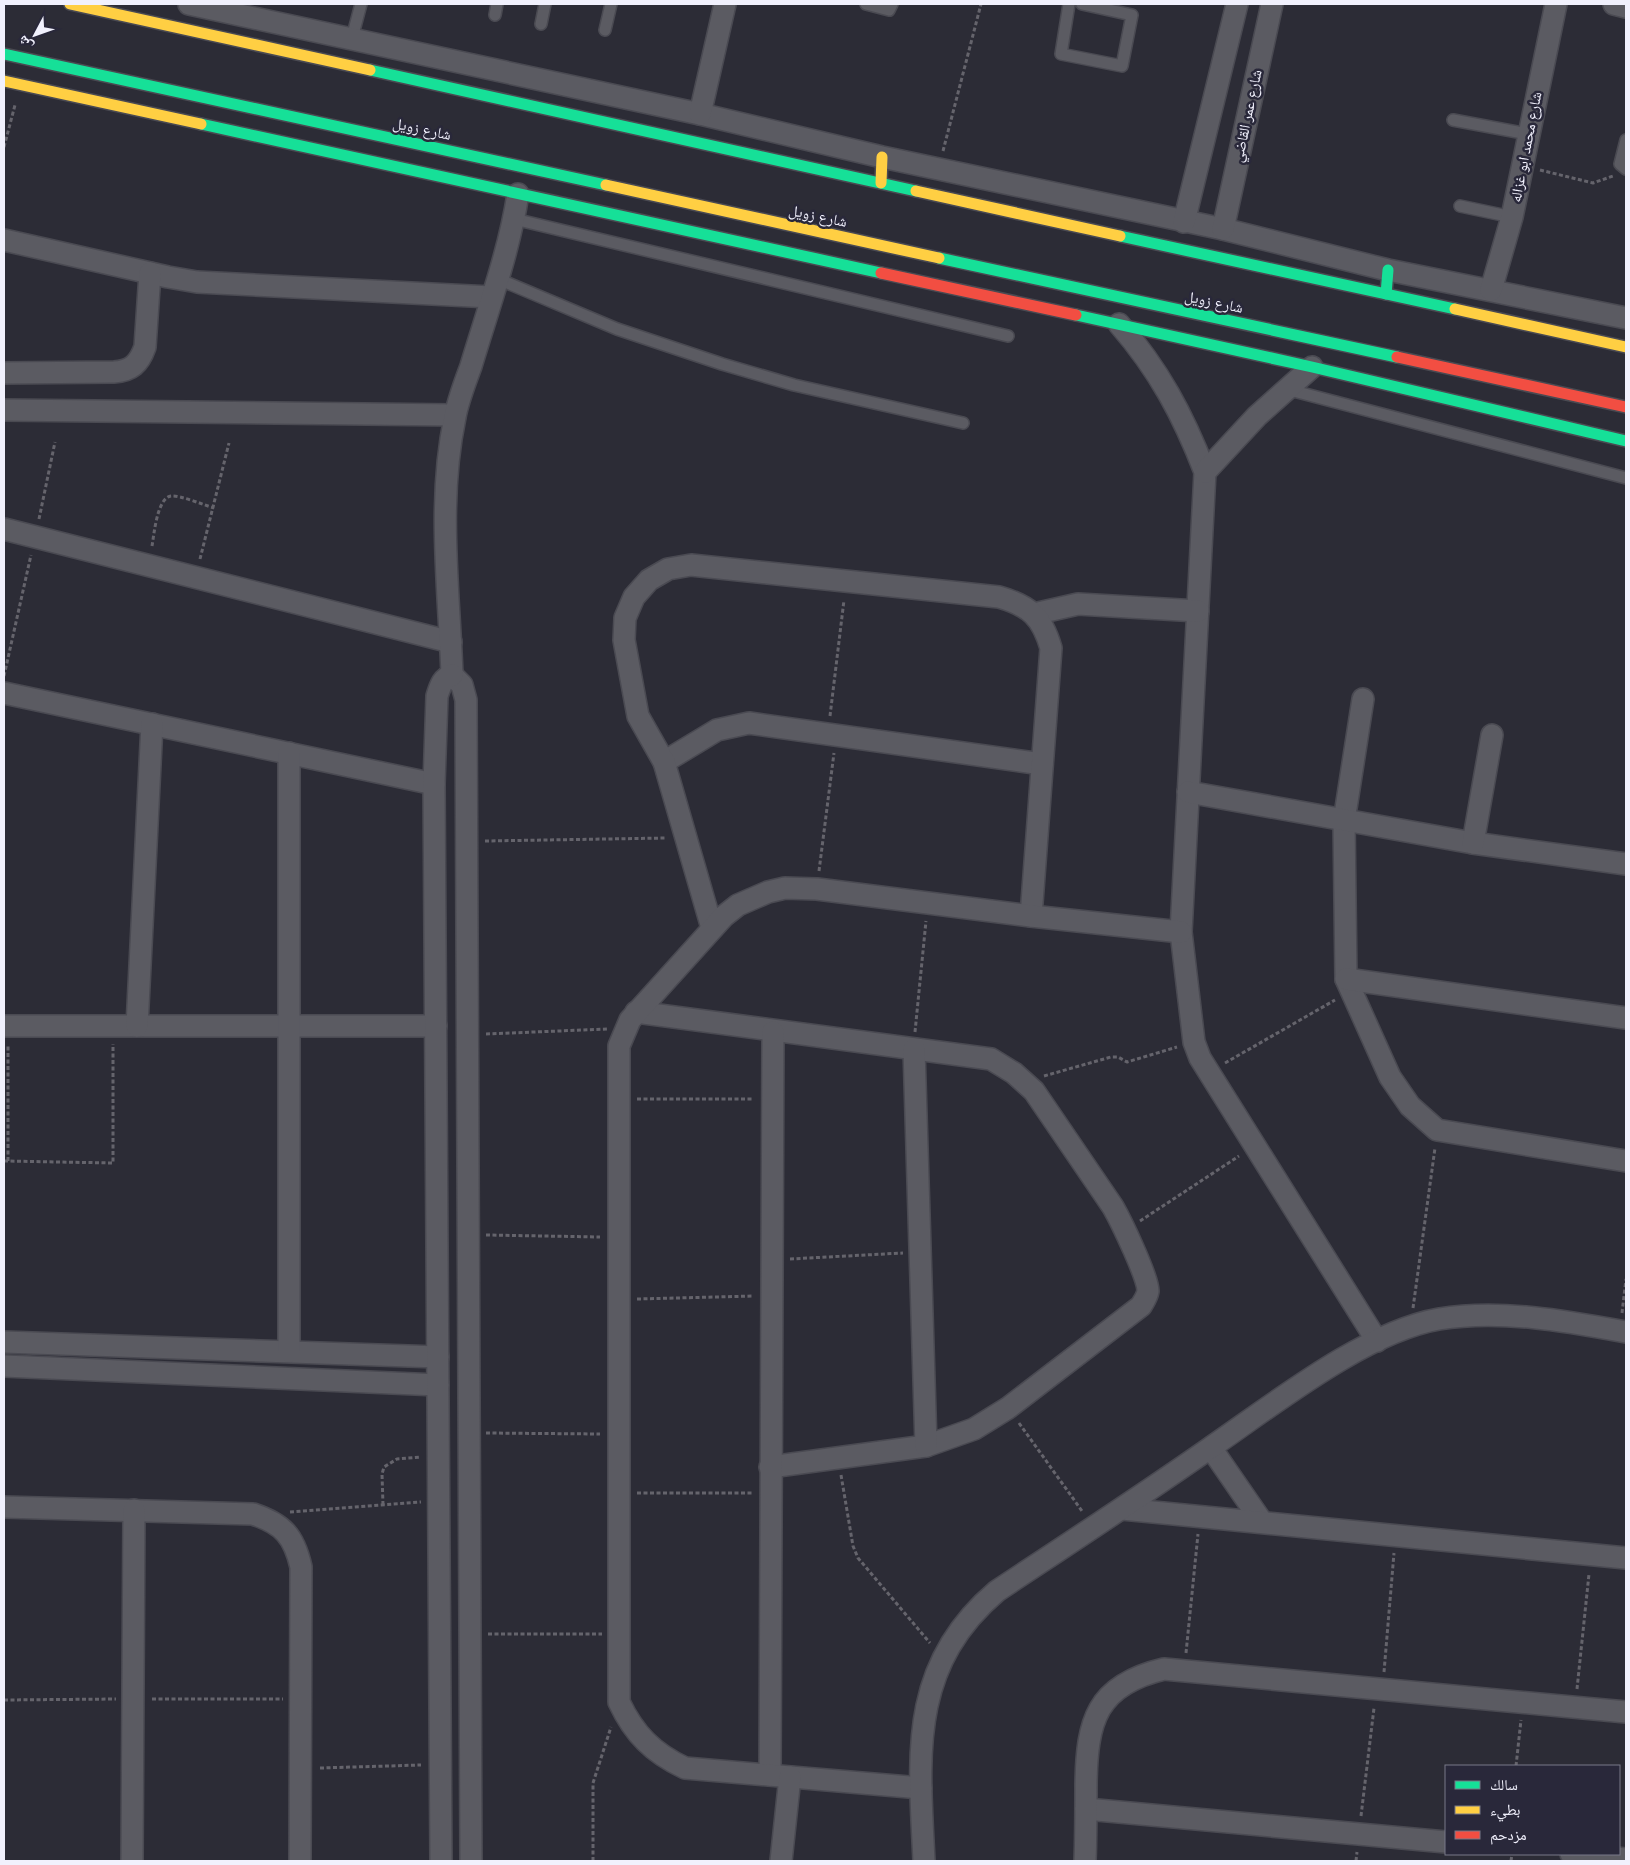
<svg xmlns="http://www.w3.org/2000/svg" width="1630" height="1865" font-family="'Noto Sans','Noto Naskh Arabic',sans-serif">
  <rect width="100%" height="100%" fill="#2c2c36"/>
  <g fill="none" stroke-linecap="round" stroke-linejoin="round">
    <g stroke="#4a4a52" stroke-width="14">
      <g id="lane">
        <path d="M866,4L889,10L892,4"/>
        <path d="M1069,4L1061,54L1122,66L1132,15L1082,4"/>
        <path d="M495,15L497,4"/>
        <path d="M541,24L545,4"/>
        <path d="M605,30L611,4"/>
        <path d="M352,38L361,4"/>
        <path d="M1453,120L1528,134"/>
        <path d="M1626,140L1620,164L1626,169"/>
        <path d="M1460,206L1512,217"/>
        <path d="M514,219L1008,336"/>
        <path d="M498,279L617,329L722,364L794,385L963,423"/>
        <path d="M1286,389L1626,478"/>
      </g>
    </g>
    <g stroke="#4a4a52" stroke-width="24">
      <g id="street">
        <path d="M189,4L700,114L882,157L1223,229L1388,270L1626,318"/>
        <path d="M1614,4L1626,7"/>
        <path d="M700,114L725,4"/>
        <path d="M1184,222L1237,4"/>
        <path d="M1223,229L1272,4"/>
        <path d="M4,240L168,277L197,282L491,297"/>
        <path d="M1491,290L1512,217L1556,4"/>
        <path d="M1119,324C1159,370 1183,415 1205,472L1181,932L1194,1042L1200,1058L1377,1341"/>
        <path d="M4,373L114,372C131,371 139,364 145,347L150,273"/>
        <path d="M4,410L455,415"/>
        <path d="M1205,472L1257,416L1312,367"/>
        <path d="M4,529L451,642"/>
        <path d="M1034,614L1078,604L1198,611"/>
        <path d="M452,675L462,685L466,700L471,1861"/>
        <path d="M452,675C449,589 437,502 455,417C458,400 465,383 471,366C488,309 509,252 518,194"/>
        <path d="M4,693L434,784"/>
        <path d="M1363,699L1344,821L1346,979L1390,1077L1410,1106L1437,1130L1626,1161"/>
        <path d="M664,762L717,730L749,723L1042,764"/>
        <path d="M1188,792L1473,843L1626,864"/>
        <path d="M1473,843L1492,735"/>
        <path d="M712,928L664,762L638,716L624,640L625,618L634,597L649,580L668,569L691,565L999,597C1030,606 1042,617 1051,648L1031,916"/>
        <path d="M1346,979L1626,1018"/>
        <path d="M636,1012L991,1059L1014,1073L1034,1091L1113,1207C1121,1221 1148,1277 1148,1291C1147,1297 1144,1301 1141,1306L1008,1408L974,1429L926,1446L770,1467"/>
        <path d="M4,1026H436"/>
        <path d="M137,1026L152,724"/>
        <path d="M914,1049L926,1446"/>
        <path d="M4,1342L438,1357"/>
        <path d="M289,1351V753"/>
        <path d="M4,1366L438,1385"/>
        <path d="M1211,1448L1262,1522"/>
        <path d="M4,1507L253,1514C283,1524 294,1536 301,1567L300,1861"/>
        <path d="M1122,1509L1626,1558"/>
        <path d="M770,1775L773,1032"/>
        <path d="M921,1788L685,1768C653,1753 634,1734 619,1702V1046L630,1020L724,916L738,905L768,892L785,888L817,889L1031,916L1181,932"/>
        <path d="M1086,1809L1446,1842"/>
        <path d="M1571,1854L1626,1859"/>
        <path d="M132,1861L134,1510"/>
        <path d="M441,1861L434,784L437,696C440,687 442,678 452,675"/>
        <path d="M781,1861L790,1777"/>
        <path d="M924,1861C919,1756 908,1666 997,1591C1068,1544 1140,1497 1210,1448C1273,1405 1364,1332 1439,1319C1500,1309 1566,1321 1626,1332"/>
        <path d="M1085,1861C1086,1835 1086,1810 1086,1784C1087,1721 1096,1685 1164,1669L1626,1712"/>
      </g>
    </g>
    <g stroke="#4a4a52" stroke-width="14">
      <g id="fast">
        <path d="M4,54L606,185"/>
        <path d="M370,70L916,191"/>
        <path d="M201,124L881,273"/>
        <path d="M1120,236L1455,309"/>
        <path d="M939,258L1397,357"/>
        <path d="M1386,294L1388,270"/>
        <path d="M1076,315L1312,367L1626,441"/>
      </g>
    </g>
    <g stroke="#4a4a52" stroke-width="14">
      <g id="slow">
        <path d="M70,4L370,70"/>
        <path d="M4,81L201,124"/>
        <path d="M881,183L882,157"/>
        <path d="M606,185L939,258"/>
        <path d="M916,191L1120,236"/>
        <path d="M1455,309L1626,347"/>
      </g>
    </g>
    <g stroke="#4a4a52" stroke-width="14">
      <g id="jam">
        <path d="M881,273L1076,315"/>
        <path d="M1397,357L1626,407"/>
      </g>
    </g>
    <g stroke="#65646c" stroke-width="3" stroke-dasharray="4 2.5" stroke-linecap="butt">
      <path d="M4,147L15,105"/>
      <path d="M943,151L981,4"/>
      <path d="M1540,170L1593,183L1613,176"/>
      <path d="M39,519L55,442"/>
      <path d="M152,546C154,535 157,498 171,496C180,495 204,505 214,508"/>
      <path d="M200,559L229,443"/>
      <path d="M4,676L31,555"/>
      <path d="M830,716L844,600"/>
      <path d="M485,841L666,838"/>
      <path d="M819,871L834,753"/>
      <path d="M915,1032L926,921"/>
      <path d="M486,1034L607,1029"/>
      <path d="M1225,1063L1335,1000"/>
      <path d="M1044,1076L1111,1057H1118L1127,1062L1177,1047"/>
      <path d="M637,1099H753"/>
      <path d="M4,1161L113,1163V1044"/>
      <path d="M8,1161V1044"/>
      <path d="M1140,1221L1239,1156"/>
      <path d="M486,1235L600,1237"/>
      <path d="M790,1259L903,1253"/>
      <path d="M637,1299L753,1296"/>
      <path d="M1413,1308L1435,1148"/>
      <path d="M1622,1313L1626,1279"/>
      <path d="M1019,1423L1082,1511"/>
      <path d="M486,1433L600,1434"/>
      <path d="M841,1475L853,1546L858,1558L930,1643"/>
      <path d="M637,1493H754"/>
      <path d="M383,1505L382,1474L384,1467L397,1459L421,1457"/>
      <path d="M290,1512L421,1502"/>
      <path d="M488,1634H602"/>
      <path d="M1186,1653L1198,1534"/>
      <path d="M1384,1672L1394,1553"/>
      <path d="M1577,1689L1589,1574"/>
      <path d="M152,1699H283"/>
      <path d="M4,1700L116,1699"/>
      <path d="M1516,1766L1521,1720"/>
      <path d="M320,1768L421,1765"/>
      <path d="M1361,1816L1374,1708"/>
      <path d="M593,1861V1783L611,1727"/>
      <path d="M1356,1861L1357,1852"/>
      <path d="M1511,1861L1512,1854"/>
    </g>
    <use href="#lane" stroke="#5b5b62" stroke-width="11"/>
    <use href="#street" stroke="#5b5b62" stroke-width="21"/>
    <use href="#fast" stroke="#16e098" stroke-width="11"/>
    <use href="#slow" stroke="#ffcf43" stroke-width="11"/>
    <use href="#jam" stroke="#f24e42" stroke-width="11"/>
  </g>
  <g text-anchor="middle" stroke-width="5" stroke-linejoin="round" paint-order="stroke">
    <g font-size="15" fill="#f1f1fd" stroke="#29283a">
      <text transform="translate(1247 116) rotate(-78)" y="5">شارع عمر القاضي</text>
      <text transform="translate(422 129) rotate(12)" y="5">شارع زويل</text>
      <text transform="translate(1526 147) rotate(-79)" y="5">شارع محمد ابو غزاله</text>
      <text transform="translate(818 216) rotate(12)" y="5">شارع زويل</text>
      <text transform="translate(1214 302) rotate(12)" y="5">شارع زويل</text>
    </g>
  </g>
  <rect width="1630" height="1865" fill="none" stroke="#f1f1fd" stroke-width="10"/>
  <rect x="1445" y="1765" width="175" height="90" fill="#29283a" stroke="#797888"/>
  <rect x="1455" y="1781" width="25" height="8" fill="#16e098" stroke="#797888"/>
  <text x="1490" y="1790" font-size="15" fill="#f1f1fd">سالك</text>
  <rect x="1455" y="1806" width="25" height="8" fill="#ffcf43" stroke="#797888"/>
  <text x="1490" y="1815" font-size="15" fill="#f1f1fd">بطيء</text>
  <rect x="1455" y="1831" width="25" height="8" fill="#f24e42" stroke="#797888"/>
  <text x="1490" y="1840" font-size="15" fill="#f1f1fd">مزدحم</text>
  <g transform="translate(35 35) rotate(229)" stroke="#29283a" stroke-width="4" paint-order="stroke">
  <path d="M0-4L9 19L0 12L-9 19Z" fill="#f1f1fd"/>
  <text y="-8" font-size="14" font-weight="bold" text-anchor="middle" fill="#f1f1fd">ش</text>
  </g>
</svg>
